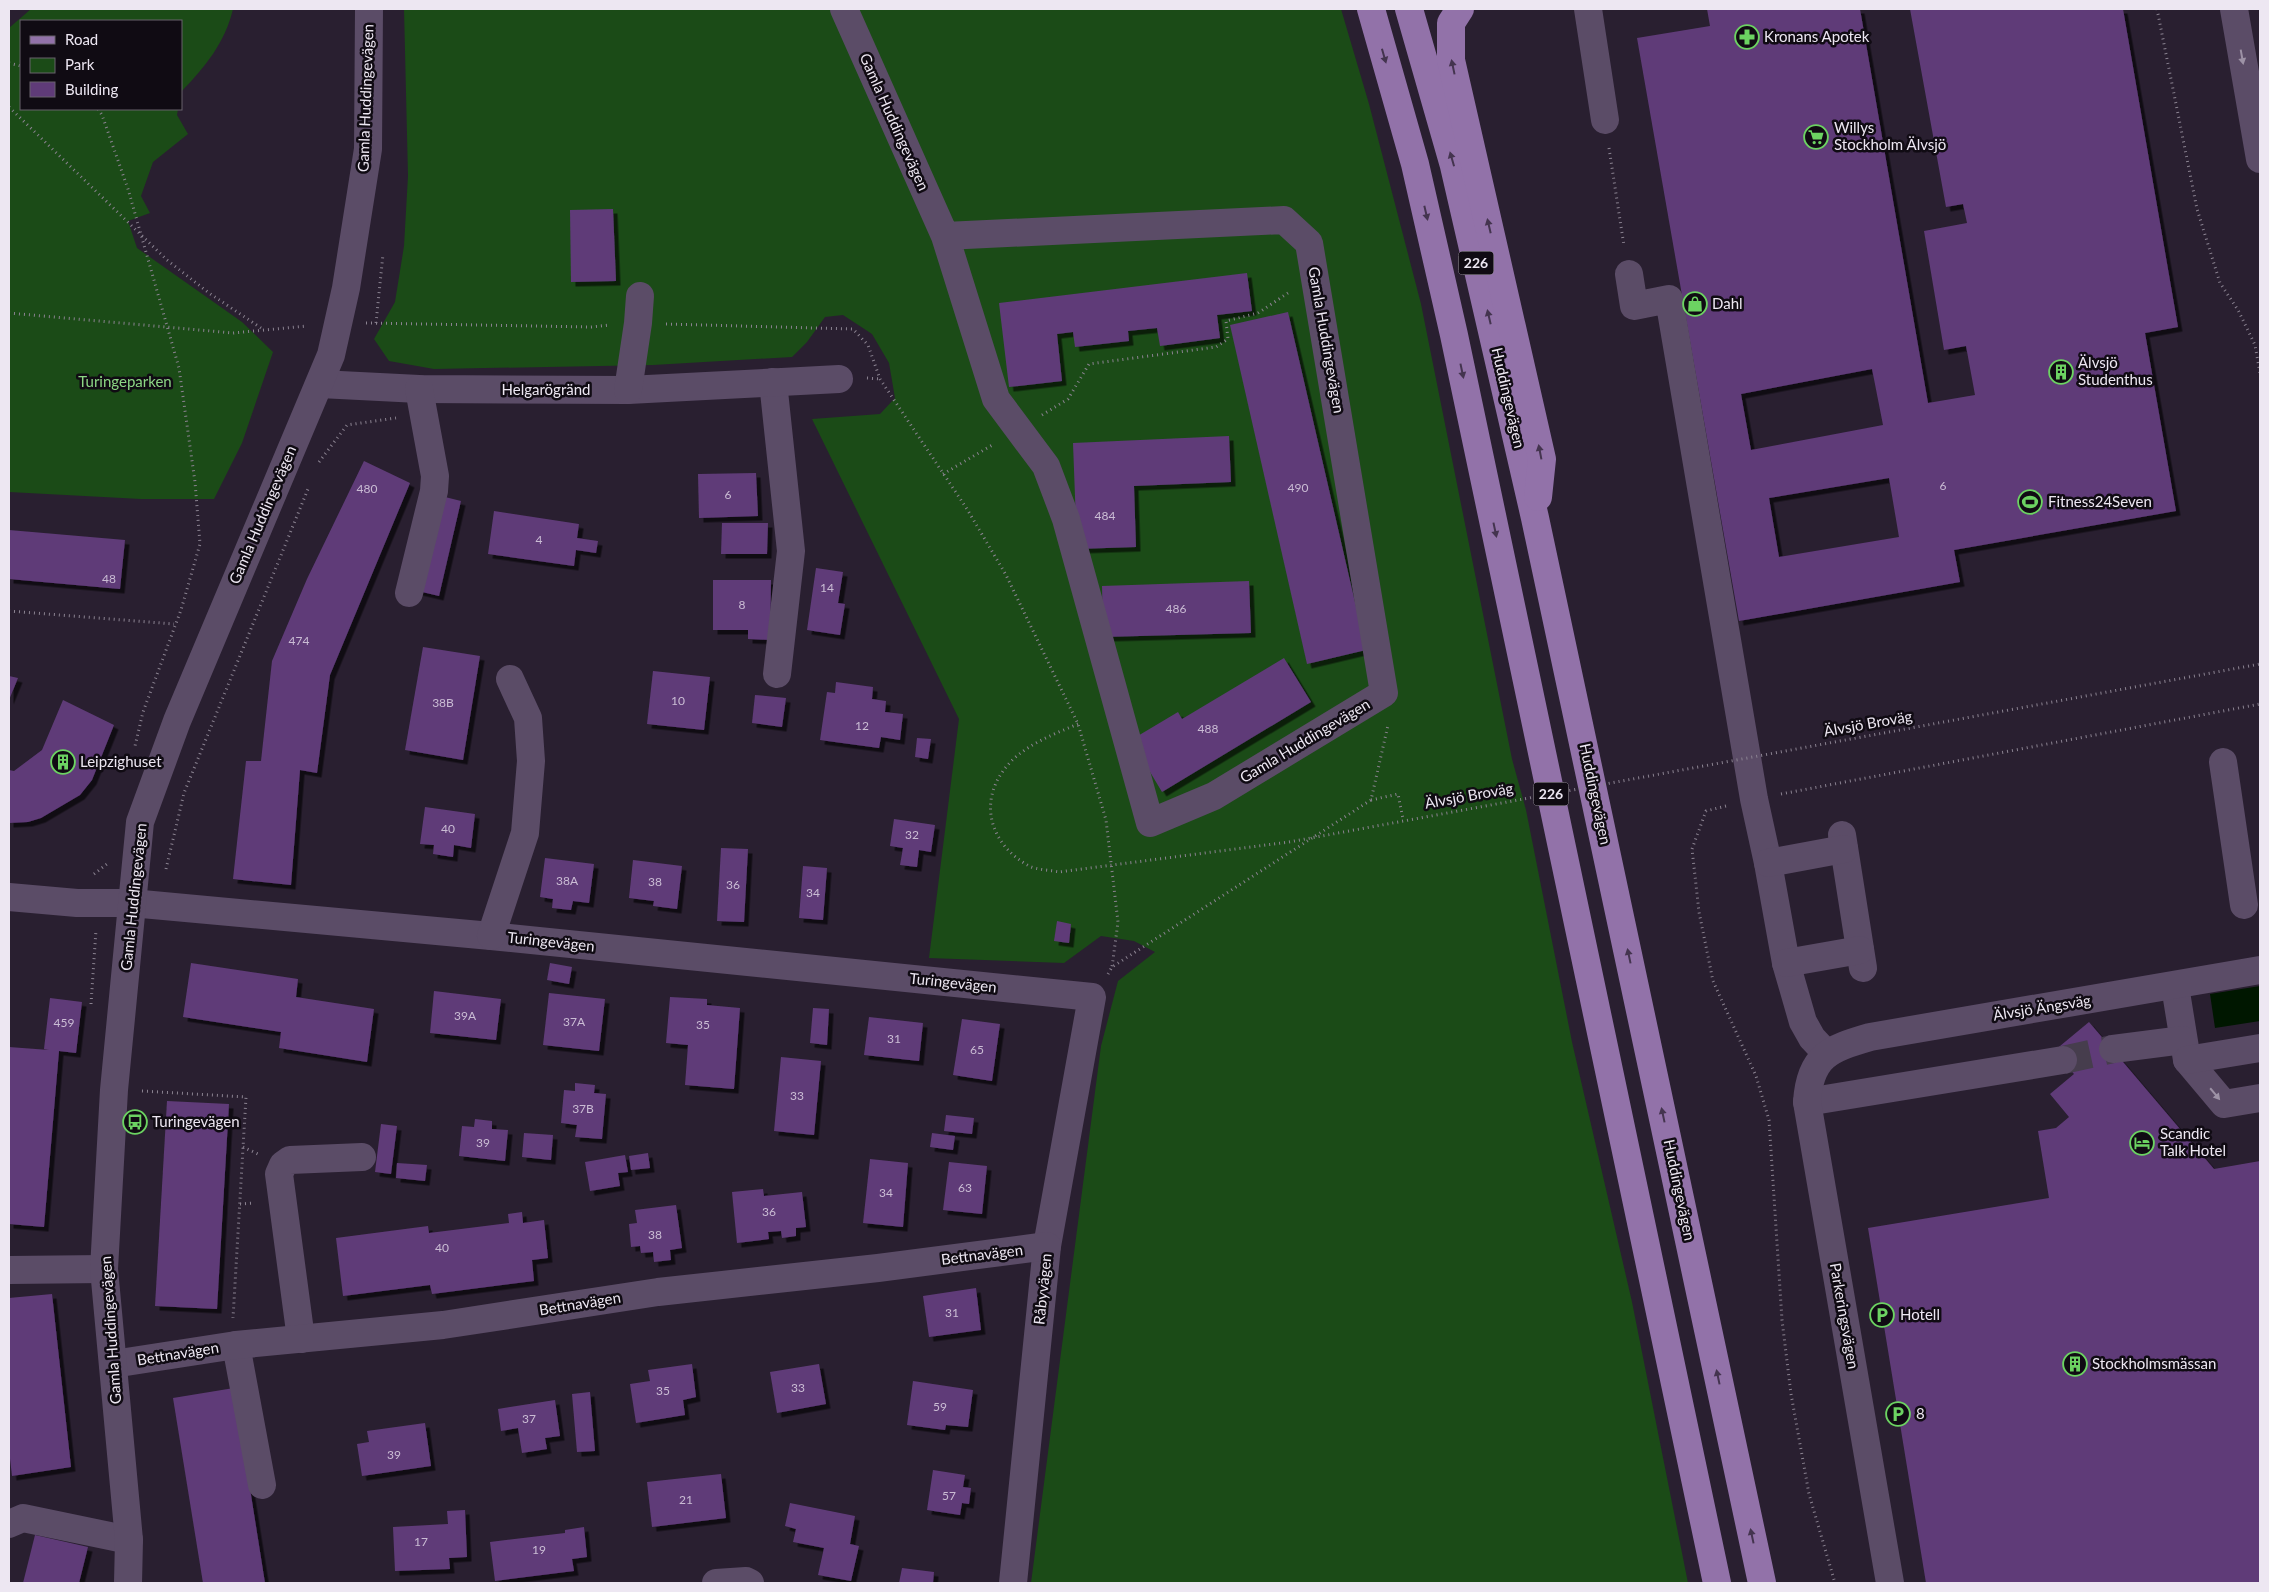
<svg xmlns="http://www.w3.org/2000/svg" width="2269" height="1592" font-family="Lato,sans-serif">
  <defs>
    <filter id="shadow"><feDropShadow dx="4.5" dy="4.5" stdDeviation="0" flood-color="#0009"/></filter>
  </defs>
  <rect width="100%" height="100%" fill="#291f30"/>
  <g fill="#1b4b17">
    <path d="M31,9H233C225,43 205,67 181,92V21H21V109H178L177,115L188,134L153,162L141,196L150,213L128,221L137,248L242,322L273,352L242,443L214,499H141L9,492V28Z"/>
    <path d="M404,9H1341L1369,104L1421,304L1512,759L1526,810L1572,1042L1632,1302L1688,1583H1031L1101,1046L1118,981L1155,952L1134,941L1101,936L1064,963L929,958L959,719L812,419L880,414L895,398L889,363L872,334L843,315L825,317L807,342L792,357L653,365L434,369L389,361L374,339L395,302L404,246L408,176Z"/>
  </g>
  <path fill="#001700" d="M2260,986V1021L2215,1028L2210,994Z"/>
  <g fill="#5f3b78" fill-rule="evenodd" filter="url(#shadow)">
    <path d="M1707,9H1860L1928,403L1975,395L1966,346L1944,350L1924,231L1967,223L1963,204L1946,207L1910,9H2123L2178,327L2145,333L2176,511L1954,550L1960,582L1739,621L1637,38L1710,26ZM1872,369L1883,425L1751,450L1741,394ZM1889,478L1899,537L1779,557L1769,498Z"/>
    <path d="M613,209L616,281L571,282L570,210Z"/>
    <path d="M1247,273L1252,311L1217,315L1220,338L1160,346L1157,328L1128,331L1129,341L1075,347L1073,332L1057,334L1062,381L1009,387L999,303Z"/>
    <path d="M1288,312L1366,650L1307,664L1230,325Z"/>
    <path d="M1229,436L1231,482L1134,486L1136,547L1077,549L1073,443Z"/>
    <path d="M364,461L410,483L330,675L317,773L300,770L291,885L233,879L246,761H261L272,661L307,579Z"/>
    <path d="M756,473L758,516L699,518L698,474Z"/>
    <path d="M441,496L461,501L439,596L418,591Z"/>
    <path d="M494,511L579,524L577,538L598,541L596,553L576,550L574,566L488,554Z"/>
    <path d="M722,523H768L767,554H721Z"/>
    <path d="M9,530L125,540L120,589L9,579Z"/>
    <path d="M816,568L843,572L838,603L845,604L840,635L807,630Z"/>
    <path d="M713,580H771L770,640L748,639V630H713Z"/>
    <path d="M1249,581L1251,633L1103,637L1102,586Z"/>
    <path d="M423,647L480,656L463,760L405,750Z"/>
    <path d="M1284,658L1311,702L1162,792L1131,740L1178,712L1182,719Z"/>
    <path d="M653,671L710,677L704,730L647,724Z"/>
    <path d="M9,676L18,678L9,700Z"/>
    <path d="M836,682L873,687L872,699L886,701L885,712L903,714L900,740L881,737L879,748L820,740L827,692L835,693Z"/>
    <path d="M755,695L786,698L782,727L752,723Z"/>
    <path d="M63,700L114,725L92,780L80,795L41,818L28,822L9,823V770L14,771L42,750Z"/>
    <path d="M917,738L931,739L928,759L915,757Z"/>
    <path d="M425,807L475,814L471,848L454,845L453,857L433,854L434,845L420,844Z"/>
    <path d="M894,819L935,825L931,852L919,850L917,867L900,865L903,848L890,846Z"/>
    <path d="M721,848L748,849L744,922L717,921Z"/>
    <path d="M545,858L594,864L589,903L573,901L571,910L552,908L553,899L540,897Z"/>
    <path d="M633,860L682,866L677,909L653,906L654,901L629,898Z"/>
    <path d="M803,866L827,868L823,920L799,918Z"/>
    <path d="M1057,921L1071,924L1069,943L1054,941Z"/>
    <path d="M191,963L298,979L296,997L374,1009L367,1062L279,1048L281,1032L183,1017Z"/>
    <path d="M550,963L572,967L569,984L547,980Z"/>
    <path d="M434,991L501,999L496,1040L430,1033Z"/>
    <path d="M549,993L605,999L599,1051L543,1045Z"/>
    <path d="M670,997L707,999V1005L740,1008L734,1089L685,1085L688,1045L666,1043Z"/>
    <path d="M50,998L82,1002L76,1053L59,1051L44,1227L9,1224V1047L49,1050L44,1049Z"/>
    <path d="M813,1008L829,1009L827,1045L810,1043Z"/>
    <path d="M869,1017L923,1023L919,1061L864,1055Z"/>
    <path d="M962,1019L1000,1024L992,1081L953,1075Z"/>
    <path d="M2089,1022L2214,1169L2260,1161V1583H1926L1868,1228L2049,1198L2038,1131L2056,1128L2069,1117L2050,1094L2074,1074L2054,1051Z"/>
    <path d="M781,1057L821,1061L814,1135L774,1131Z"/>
    <path d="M575,1083L595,1085L594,1093L606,1094L602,1139L575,1137L577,1125L561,1123L564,1090L575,1091Z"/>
    <path d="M167,1101L229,1104L217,1309L155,1306Z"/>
    <path d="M946,1115L974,1118L972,1134L944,1131Z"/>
    <path d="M475,1119L492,1121V1129L508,1130L505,1161L459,1156L462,1126L474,1127Z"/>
    <path d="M381,1124L397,1126L391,1174L375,1172Z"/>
    <path d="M524,1133L553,1135L551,1160L522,1157Z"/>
    <path d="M932,1133L955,1136L953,1150L930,1147Z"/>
    <path d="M648,1153L650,1168L631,1170L629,1156Z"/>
    <path d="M625,1155L628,1172L618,1173L620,1186L590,1191L585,1162Z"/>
    <path d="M870,1159L908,1163L903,1227L863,1223Z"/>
    <path d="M949,1162L987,1166L982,1214L943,1210Z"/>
    <path d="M397,1163L427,1165L425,1181L396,1178Z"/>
    <path d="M763,1189L764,1196L802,1192L806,1227L796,1228V1236L782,1238L781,1231L768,1232L769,1239L737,1243L732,1192Z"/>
    <path d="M676,1205L682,1248L670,1250L671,1260L654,1262L653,1252L641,1253L640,1246L631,1247L629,1224L637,1223L635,1210Z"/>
    <path d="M522,1212L523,1223L544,1220L548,1258L532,1260L534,1281L432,1294L430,1285L343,1296L336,1238L428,1226L429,1233L509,1223L508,1214Z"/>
    <path d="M976,1288L981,1330L929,1337L923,1296Z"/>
    <path d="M52,1294L71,1467L12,1476L9,1450V1298Z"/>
    <path d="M692,1364L696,1397L683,1400L685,1415L636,1423L630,1384L650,1381L648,1370Z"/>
    <path d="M819,1364L826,1404L777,1413L770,1372Z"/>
    <path d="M913,1381L973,1390L968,1427L946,1425L945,1430L907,1425Z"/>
    <path d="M234,1388L265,1583H203L173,1398Z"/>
    <path d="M590,1392L595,1451L577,1452L572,1394Z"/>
    <path d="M555,1400L560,1436L545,1438L547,1449L522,1453L518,1428L501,1431L498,1409Z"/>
    <path d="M425,1423L431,1466L362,1476L357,1444L369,1442L367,1431Z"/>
    <path d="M933,1470L965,1475L963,1487L971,1488L969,1504L962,1503L960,1515L927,1510Z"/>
    <path d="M721,1474L726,1518L652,1527L647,1482Z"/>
    <path d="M790,1503L855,1516L850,1544L859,1546L851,1581L818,1575L824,1548L793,1542L796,1529L785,1526Z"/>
    <path d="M465,1510L467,1557L449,1558L450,1569L395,1571L393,1527L448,1524L447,1511Z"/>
    <path d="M584,1527L587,1557L572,1559L574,1571L495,1581L490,1542L565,1533V1530Z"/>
    <path d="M35,1535L88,1547L79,1583H23Z"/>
    <path d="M902,1568L934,1572L933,1583H899Z"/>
  </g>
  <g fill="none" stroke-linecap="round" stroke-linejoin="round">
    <path stroke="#463d4d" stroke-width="28" stroke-dasharray="28 14" stroke-linecap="butt" d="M2063,1060L2113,1049"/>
    <g stroke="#8b8391" stroke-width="3" stroke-dasharray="1 4" stroke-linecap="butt">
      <path d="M2157,9L2197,209L2220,283L2238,310L2255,345L2260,373"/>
      <path d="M9,63L21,66"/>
      <path d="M9,107L167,260L209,293L264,330"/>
      <path d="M98,109L102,115L128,189L179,368L195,482L200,544L181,610L143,712L135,746"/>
      <path d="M1609,148L1624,246"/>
      <path d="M9,313L233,333L307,326"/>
      <path d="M366,323L591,327L610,325"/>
      <path d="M376,323L383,254"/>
      <path d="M666,324L853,329L868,345L880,379L967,509L1006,575L1078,724L1106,820L1118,922L1112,967"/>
      <path d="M867,378L880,379"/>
      <path d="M1042,415L1068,399L1089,364L1216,347L1228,339L1226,321L1258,313L1288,293"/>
      <path d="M319,462L347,425L396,418"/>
      <path d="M943,474L994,444"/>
      <path d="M9,611L174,624"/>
      <path d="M1781,794L2260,704"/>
      <path d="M1371,800L1398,794L1403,819"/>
      <path d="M1726,806L1706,811L1692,849L1699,912L1713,981L1756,1076L1769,1120L1782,1320L1791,1394L1809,1494L1835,1583"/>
      <path d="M166,869L184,793L308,489"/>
      <path d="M94,874L107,864"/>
      <path d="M1108,974L1112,967L1371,800L1388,725"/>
      <path d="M91,1004L96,930"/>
      <path d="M142,1091L246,1097L233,1318"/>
      <path d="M243,1147L258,1154"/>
      <path d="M240,1204L255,1203"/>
    </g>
    <g stroke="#5b4c67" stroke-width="28">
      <path d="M844,9L945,236L1284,220L1309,243L1384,693L1214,796L1150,823L1066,519L1046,466L996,399L945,236"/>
      <path d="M1588,9L1605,120"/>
      <path d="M2234,9L2260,159"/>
      <path d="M1629,274L1634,306L1669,299L1754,799L1768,863L1786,963L1803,1022L1812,1038L1827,1054"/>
      <path d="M773,382L791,551L777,674"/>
      <path d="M320,384L419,389L628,390L839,379"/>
      <path d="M628,390L638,323L640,296"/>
      <path d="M409,593L434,491L435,476L419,389"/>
      <path d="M2223,762L2244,905"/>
      <path d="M1842,835L1863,968"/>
      <path d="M1768,863L1844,849"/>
      <path d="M9,897L77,903H131L491,936L1092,997L1047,1246L1013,1583"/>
      <path d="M491,936L525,833L531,761L528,718L510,679"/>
      <path d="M1786,963L1860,950"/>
      <path d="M2175,986L2187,1060L2224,1104L2260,1098"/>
      <path d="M2113,1049L2183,1040"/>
      <path d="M2187,1060L2260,1048"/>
      <path d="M1807,1102L2063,1060"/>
      <path d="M9,1270L104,1269"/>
      <path d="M301,1339L279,1174L283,1165L290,1160L362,1157"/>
      <path d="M236,1345L262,1485"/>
      <path d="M113,1364L236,1345L443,1325L658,1292L878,1268L1047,1246"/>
      <path d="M9,1524L23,1518L129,1540"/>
      <path d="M128,1583L129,1540L104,1269L114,1090L140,822L177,721L331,355L346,288L368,149L369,9"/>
      <path d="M716,1583L746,1581L750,1583"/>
      <path d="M1890,1583L1807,1102C1810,1056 1829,1049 1870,1037L2260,970"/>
    </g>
    <g stroke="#9272a9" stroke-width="28">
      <path d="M1371,9L1415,164L1454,335L1717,1583"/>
      <path d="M1409,9L1454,166L1535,518L1762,1583"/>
      <path d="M1460,9L1451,23V60L1542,459L1538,497"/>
    </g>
    <path stroke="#8b8391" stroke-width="3" stroke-dasharray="1 4" stroke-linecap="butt" d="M1078,724C1052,735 1024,745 1006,767C977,803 991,845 1029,866C1037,870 1050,870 1059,872L1289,842L2260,664"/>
  </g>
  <defs><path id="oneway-solid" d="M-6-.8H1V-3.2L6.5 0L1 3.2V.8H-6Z" transform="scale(1.25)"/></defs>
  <g fill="#44344f">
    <use href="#oneway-solid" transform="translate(1384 56) rotate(74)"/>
    <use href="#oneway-solid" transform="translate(1453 67) rotate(-102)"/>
    <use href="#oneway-solid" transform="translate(1452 159) rotate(-106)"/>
    <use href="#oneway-solid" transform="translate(1426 213) rotate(77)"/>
    <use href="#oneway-solid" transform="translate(1489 226) rotate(-103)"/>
    <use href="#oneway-solid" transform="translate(1489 317) rotate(-103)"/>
    <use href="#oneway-solid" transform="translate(1462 371) rotate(78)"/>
    <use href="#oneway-solid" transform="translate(1540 452) rotate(-101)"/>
    <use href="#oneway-solid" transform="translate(1495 530) rotate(78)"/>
    <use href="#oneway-solid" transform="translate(1629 956) rotate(-102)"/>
    <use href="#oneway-solid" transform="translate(1663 1115) rotate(-102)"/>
    <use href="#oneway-solid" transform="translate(1718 1377) rotate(-102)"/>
    <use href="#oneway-solid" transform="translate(1752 1536) rotate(-102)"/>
  </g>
  <g fill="#9d92a6">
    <use href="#oneway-solid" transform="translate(2242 57) rotate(80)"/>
    <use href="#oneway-solid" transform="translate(2215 1094) rotate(50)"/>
  </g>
  <defs>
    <g id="pharmacy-ring" transform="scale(1.25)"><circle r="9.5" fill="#100b13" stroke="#6cd362" stroke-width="1.5"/><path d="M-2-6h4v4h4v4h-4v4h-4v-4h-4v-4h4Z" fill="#6cd362"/></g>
    <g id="supermarket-ring" transform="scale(1.25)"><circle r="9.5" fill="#100b13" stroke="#6cd362" stroke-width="1.5"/><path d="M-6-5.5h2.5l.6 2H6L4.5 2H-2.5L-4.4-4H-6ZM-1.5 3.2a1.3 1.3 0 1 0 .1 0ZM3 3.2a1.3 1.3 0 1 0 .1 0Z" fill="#6cd362"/></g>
    <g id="shop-ring" transform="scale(1.25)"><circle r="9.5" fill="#100b13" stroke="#6cd362" stroke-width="1.5"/><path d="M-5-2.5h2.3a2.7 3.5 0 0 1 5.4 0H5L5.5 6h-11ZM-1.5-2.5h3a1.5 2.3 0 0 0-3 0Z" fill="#6cd362"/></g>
    <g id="building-ring" transform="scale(1.25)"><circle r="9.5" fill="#100b13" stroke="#6cd362" stroke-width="1.5"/><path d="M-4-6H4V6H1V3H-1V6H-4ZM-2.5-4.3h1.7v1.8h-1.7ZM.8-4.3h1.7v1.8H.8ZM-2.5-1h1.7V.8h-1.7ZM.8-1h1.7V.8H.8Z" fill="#6cd362"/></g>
    <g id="stadium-ring" transform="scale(1.25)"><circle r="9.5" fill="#100b13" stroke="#6cd362" stroke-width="1.5"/><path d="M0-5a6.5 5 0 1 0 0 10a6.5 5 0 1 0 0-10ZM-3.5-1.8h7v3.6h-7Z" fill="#6cd362"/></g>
    <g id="bus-ring" transform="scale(1.25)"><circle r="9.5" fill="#100b13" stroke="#6cd362" stroke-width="1.5"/><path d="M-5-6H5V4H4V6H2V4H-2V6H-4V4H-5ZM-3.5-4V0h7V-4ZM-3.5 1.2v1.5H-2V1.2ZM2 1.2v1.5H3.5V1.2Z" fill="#6cd362"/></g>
    <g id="hotel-ring" transform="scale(1.25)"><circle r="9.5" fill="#100b13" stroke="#6cd362" stroke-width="1.5"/><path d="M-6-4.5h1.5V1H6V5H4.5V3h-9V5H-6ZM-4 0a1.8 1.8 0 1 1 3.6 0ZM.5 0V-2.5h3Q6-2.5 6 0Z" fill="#6cd362"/></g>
    <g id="parking-ring" transform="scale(1.25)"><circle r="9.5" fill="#100b13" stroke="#6cd362" stroke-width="1.5"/><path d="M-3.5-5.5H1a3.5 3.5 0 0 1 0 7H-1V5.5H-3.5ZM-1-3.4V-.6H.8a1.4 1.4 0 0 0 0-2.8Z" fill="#6cd362"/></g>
  </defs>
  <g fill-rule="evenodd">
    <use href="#pharmacy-ring" x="1747" y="37"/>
    <use href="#supermarket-ring" x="1816" y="137"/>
    <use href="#shop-ring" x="1695" y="304"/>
    <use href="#building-ring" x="2061" y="372"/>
    <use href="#stadium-ring" x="2030" y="502"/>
    <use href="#building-ring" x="63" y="762"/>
    <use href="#bus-ring" x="135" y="1122"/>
    <use href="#hotel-ring" x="2142" y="1143"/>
    <use href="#parking-ring" x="1882" y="1315"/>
    <use href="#building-ring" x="2075" y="1364"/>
    <use href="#parking-ring" x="1898" y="1414"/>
  </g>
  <g text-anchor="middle" stroke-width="5" stroke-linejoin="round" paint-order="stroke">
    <g font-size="12" fill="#cabcd4">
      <text x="1943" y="490">6</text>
      <text x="1298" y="492">490</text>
      <text x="367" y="493">480</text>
      <text x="728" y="499">6</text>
      <text x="1105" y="520">484</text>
      <text x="539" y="544">4</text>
      <text x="109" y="583">48</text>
      <text x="827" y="592">14</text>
      <text x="742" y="609">8</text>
      <text x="1176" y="613">486</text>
      <text x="299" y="645">474</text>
      <text x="678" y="705">10</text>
      <text x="443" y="707">38B</text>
      <text x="862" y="730">12</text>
      <text x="1208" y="733">488</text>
      <text x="448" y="833">40</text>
      <text x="912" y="839">32</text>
      <text x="567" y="885">38A</text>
      <text x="655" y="886">38</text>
      <text x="733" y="889">36</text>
      <text x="813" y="897">34</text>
      <text x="465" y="1020">39A</text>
      <text x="574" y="1026">37A</text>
      <text x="64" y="1027">459</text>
      <text x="703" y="1029">35</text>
      <text x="894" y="1043">31</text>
      <text x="977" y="1054">65</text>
      <text x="797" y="1100">33</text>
      <text x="583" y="1113">37B</text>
      <text x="483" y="1147">39</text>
      <text x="965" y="1192">63</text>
      <text x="886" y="1197">34</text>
      <text x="769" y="1216">36</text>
      <text x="655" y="1239">38</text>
      <text x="442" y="1252">40</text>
      <text x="952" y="1317">31</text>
      <text x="798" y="1392">33</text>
      <text x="663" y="1395">35</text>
      <text x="940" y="1411">59</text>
      <text x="529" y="1423">37</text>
      <text x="394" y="1459">39</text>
      <text x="949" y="1500">57</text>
      <text x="686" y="1504">21</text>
      <text x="421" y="1546">17</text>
      <text x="539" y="1554">19</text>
    </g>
    <g fill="#100b13" stroke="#aba5af" stroke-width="1">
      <rect x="1458.5" y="251.5" width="35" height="23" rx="4"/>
      <rect x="1533.5" y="782.5" width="35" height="23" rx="4"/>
    </g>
    <g font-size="14" font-weight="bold" fill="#ede7f2">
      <text x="1476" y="268">226</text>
      <text x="1551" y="799">226</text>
    </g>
    <g font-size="15" fill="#ede7f2" stroke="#100b13" text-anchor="start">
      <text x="1764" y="42">Kronans Apotek</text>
      <text x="1834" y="133">Willys<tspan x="1834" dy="17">Stockholm Älvsjö</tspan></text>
      <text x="1712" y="309">Dahl</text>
      <text x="2078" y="368">Älvsjö<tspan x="2078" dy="17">Studenthus</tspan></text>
      <text x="2048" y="507">Fitness24Seven</text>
      <text x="80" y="767">Leipzighuset</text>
      <text x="152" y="1127">Turingevägen</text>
      <text x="2160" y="1139">Scandic<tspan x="2160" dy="17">Talk Hotel</tspan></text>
      <text x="1900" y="1320">Hotell</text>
      <text x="2092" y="1369">Stockholmsmässan</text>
      <text x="1916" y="1419">8</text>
    </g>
    <g font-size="15" fill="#ede7f2" stroke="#100b13">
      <text transform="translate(366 98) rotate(-88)" y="5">Gamla Huddingevägen</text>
      <text transform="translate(894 122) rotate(66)" y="5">Gamla Huddingevägen</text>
      <text transform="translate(1326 340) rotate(80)" y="5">Gamla Huddingevägen</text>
      <text x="546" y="395">Helgarögränd</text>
      <text transform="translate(1508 398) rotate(77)" y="5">Huddingevägen</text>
      <text transform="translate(263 515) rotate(-67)" y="5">Gamla Huddingevägen</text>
      <text transform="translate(1868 724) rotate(-10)" y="5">Älvsjö Broväg</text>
      <text transform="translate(1305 741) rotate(-31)" y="5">Gamla Huddingevägen</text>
      <text transform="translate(1595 794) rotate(78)" y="5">Huddingevägen</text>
      <text transform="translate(1469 796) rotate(-10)" y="5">Älvsjö Broväg</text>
      <text transform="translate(134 897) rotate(-84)" y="5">Gamla Huddingevägen</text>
      <text transform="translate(551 942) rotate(6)" y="5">Turingevägen</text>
      <text transform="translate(953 983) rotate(6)" y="5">Turingevägen</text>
      <text transform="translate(2042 1008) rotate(-9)" y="5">Älvsjö Ängsväg</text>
      <text transform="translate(1679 1190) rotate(78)" y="5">Huddingevägen</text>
      <text transform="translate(982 1255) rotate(-7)" y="5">Bettnavägen</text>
      <text transform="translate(1043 1289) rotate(-84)" y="5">Råbyvägen</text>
      <text transform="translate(580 1304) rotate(-9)" y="5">Bettnavägen</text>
      <text transform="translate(1844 1316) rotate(80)" y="5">Parkeringsvägen</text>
      <text transform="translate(111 1330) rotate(-94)" y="5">Gamla Huddingevägen</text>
      <text transform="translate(178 1354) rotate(-9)" y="5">Bettnavägen</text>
    </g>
    <g font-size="15" fill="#8cd684" stroke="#100b13">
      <text x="125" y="387">Turingeparken</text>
    </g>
  </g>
  <rect width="2269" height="1592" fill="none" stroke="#ede7f2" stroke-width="20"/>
  <rect x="20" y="20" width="162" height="90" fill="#100b13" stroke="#68636c"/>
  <rect x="30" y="36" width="25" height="8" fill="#9272a9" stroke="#68636c"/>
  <text x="65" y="45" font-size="15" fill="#ede7f2">Road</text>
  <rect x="30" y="58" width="25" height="15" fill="#1b4b17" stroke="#68636c"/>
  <text x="65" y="70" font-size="15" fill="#ede7f2">Park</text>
  <rect x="30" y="82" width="25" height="15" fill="#5f3b78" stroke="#68636c"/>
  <text x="65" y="95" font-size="15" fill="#ede7f2">Building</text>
</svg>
